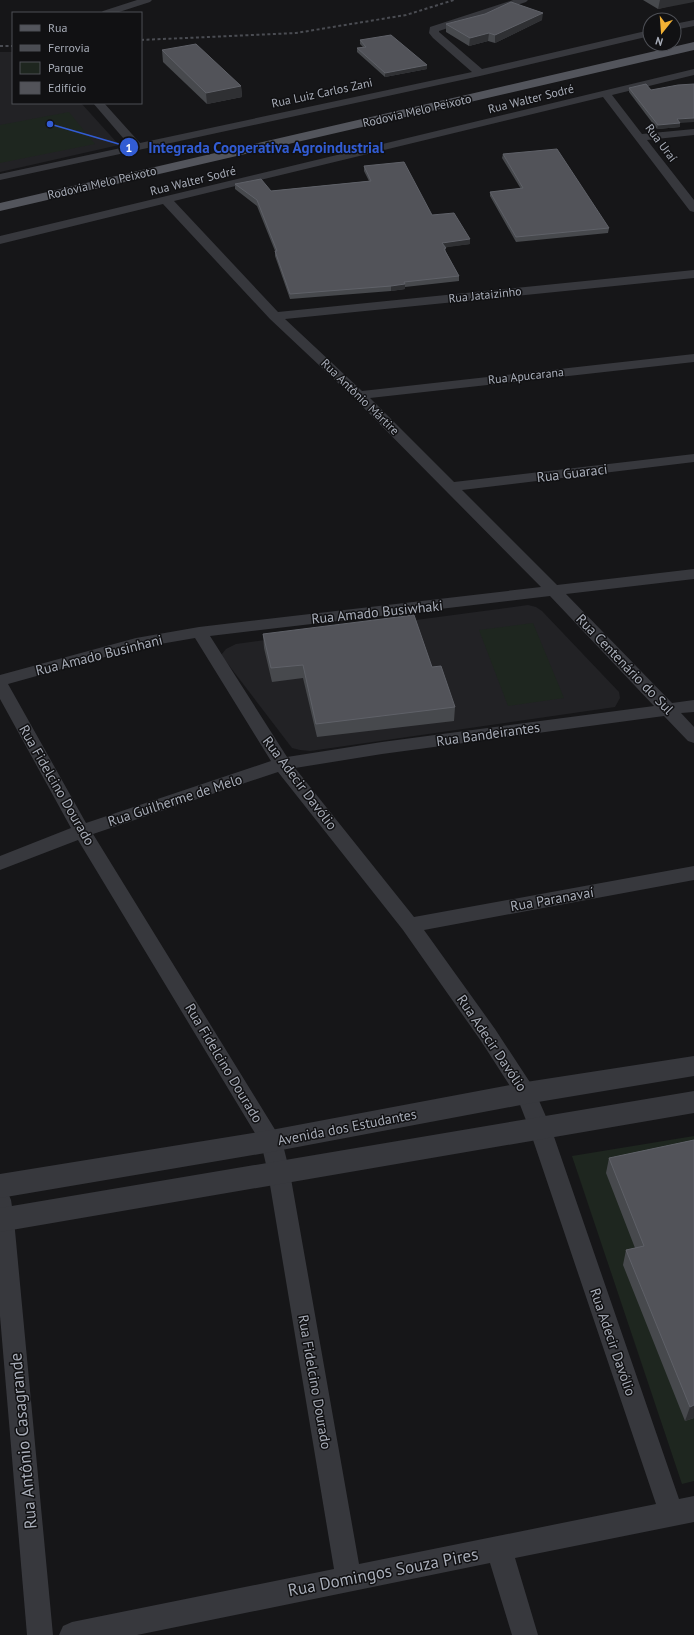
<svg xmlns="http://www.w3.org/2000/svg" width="694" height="1635" font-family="'PT Sans',sans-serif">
  <rect width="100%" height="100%" fill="#161618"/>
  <g fill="#222225">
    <path d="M0,52H13V103H81L119,145L0,172Z"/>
    <path d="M528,605L536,607L542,611L619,692L620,698L615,707L310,751L300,750L292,748L221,655L226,649L236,644Z"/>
  </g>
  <g fill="#1e261f">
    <path d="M69,112L95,144L0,163V125Z"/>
    <path d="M533,623L564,698L508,706L479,630Z"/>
    <path d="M694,1136V1481L682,1484L572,1156Z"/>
  </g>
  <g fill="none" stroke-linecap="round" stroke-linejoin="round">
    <g fill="#37383d" fill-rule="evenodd">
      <path d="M137,0H152L150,2L116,13H101L103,11Z"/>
      <path d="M513,0H528L526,2L439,31V32L482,69L650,30V36L480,76L0,180V174L130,146L93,103H104L140,143L472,72L433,38L429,33L430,27Z"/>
      <path d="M694,20V26L674,30V24Z"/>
      <path d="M694,69V75L612,95L642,134L694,129V135L647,140L694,200V212L690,211L603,97L174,201L278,312L694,270V278L285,319L362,391L694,354V362L370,398L454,482L694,454V462L462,490L557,585L694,569V579L566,594L672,703L694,700V712L681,713L694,727V743L688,741L664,716L382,754L295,768L414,917L694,866V880L424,930L495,1029L533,1087L551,1128L679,1499L694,1496V1522L515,1558L538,1635H512L490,1563L137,1635H59L63,1626L72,1622L334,1569L268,1173L261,1143L78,840L0,870V856L71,828L0,699V675L136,638L199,627L541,587L354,398L270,319L163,204L0,244V236ZM550,596L654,706L382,742L287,757L210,636ZM195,638L271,761L86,823L8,684L137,648ZM278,772L403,930L481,1041L517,1097L529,1128L656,1504L359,1564L290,1173L282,1141L93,834Z"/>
      <path d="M0,1190L8,1193L11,1200L14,1220L53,1635H27L0,1316Z"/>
    </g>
    <g fill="#37383d" fill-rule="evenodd">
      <path d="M694,1056V1076L526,1104L271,1152L0,1198V1174L271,1130L526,1082Z"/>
      <path d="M694,1091V1113L0,1232V1208Z"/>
    </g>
    <path fill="#53555c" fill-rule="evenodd" d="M694,42V50L0,211V203Z"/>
    <g stroke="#4a4c52" stroke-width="2" stroke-dasharray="3 2.5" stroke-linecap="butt">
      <path d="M141,40L296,33L406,15L454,0"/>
      <path d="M0,46H13"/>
    </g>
  </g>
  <g fill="#47494d">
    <path d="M643,0H694L658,9Z"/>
    <path d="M542,20L495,43L488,41L469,46L446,32V24Z"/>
    <path d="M360,40L427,65V69L385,77L357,52V48L363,47L360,44Z"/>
    <path d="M162,50L241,86L242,97L207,104L163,62Z"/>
    <path d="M629,88L680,123V127L657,129L629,92Z"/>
    <path d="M503,154L609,228L608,233L516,242L490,196V192L521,189L502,158Z"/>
    <path d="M364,166L432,215L470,239V244L445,247L446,252L459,276V281L405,287V289L391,291L290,299L275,256V251L257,206L235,189V184L271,191L369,181L364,171Z"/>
    <path d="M263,634L432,667L455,707L454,721L317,737L303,678L272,682L264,648Z"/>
    <path d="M694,1140V1418L685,1421L623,1265L626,1250L635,1248L606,1173L609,1158Z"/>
  </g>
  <g fill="#2f3033">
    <path d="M660,0H694V2L658,9Z"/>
    <path d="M543,13L542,20L495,43V35Z"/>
    <path d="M489,33L488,41L469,46L470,38Z"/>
    <path d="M427,65V69L385,77V73Z"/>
    <path d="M241,86L242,97L207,104L206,93Z"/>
    <path d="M694,118V122L680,123V127L657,129L658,125L677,119Z"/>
    <path d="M470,239V244L442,248V243Z"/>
    <path d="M405,284V289L391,291V286Z"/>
    <path d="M694,1405V1418L685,1421L690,1407Z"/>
  </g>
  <g fill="#525359" stroke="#5f6168">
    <path d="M511,2L543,13L495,35L489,33L470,38L446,24L485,14Z"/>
    <path d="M391,35L427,65L385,73L357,48L366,47L360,40Z"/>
    <path d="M196,44L241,86L206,93L162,50Z"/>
    <path d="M646,84L651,90L678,85L694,84V118L677,119L680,123L658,125L629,88Z"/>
    <path d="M557,149L609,228L516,237L490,192L523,188L503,154Z"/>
    <path d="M404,162L432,215L454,213L470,239L442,243L446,248L444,249L459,276L404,282L405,284L391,286L290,294L275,251H277L257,200L235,184L261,179L271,191L371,181L364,166Z"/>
    <path d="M414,615L432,667L441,666L455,707L316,724L303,665L271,668L263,634Z"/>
    <path d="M694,1140V1405L690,1407L626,1250L644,1246L609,1158Z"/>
  </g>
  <g text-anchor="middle" stroke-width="3" stroke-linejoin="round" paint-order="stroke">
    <g font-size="12" fill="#a8adb8" stroke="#111113">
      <text transform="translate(322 93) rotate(-12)" y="4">Rua Luiz Carlos Zani</text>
      <text transform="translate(531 99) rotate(-14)" y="4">Rua Walter Sodré</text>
      <text transform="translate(417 111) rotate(-13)" y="4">Rodovia Melo Peixoto</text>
      <text transform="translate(661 143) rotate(53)" y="4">Rua Uraí</text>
      <text transform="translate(193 181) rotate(-14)" y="4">Rua Walter Sodré</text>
      <text transform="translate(102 183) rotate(-13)" y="4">Rodovia Melo Peixoto</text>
      <text transform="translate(485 295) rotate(-6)" y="4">Rua Jataizinho</text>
      <text transform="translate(526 376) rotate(-6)" y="4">Rua Apucarana</text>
      <text transform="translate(360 397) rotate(44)" y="4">Rua Antônio Mártire</text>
    </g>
    <g font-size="14" fill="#a8adb8" stroke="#111113">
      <text transform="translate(572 473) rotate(-7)" y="5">Rua Guaraci</text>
      <text transform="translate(377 612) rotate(-6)" y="5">Rua Amado Busiwhaki</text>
      <text transform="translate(99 655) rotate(-14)" y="5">Rua Amado Businhani</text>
      <text transform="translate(625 664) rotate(46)" y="5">Rua Centenário do Sul</text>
      <text transform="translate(488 734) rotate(-8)" y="5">Rua Bandeirantes</text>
      <text transform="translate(300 783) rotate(53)" y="5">Rua Adecir Davólio</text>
      <text transform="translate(57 785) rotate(60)" y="5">Rua Fidelcino Dourado</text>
      <text transform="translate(175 800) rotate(-18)" y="5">Rua Guilherme de Melo</text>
      <text transform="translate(552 899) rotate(-10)" y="5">Rua Paranavaí</text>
      <text transform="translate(492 1043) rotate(56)" y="5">Rua Adecir Davólio</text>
      <text transform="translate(224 1063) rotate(59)" y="5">Rua Fidelcino Dourado</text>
      <text transform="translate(347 1127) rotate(-11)" y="5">Avenida dos Estudantes</text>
      <text transform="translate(613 1342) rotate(71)" y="5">Rua Adecir Davólio</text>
      <text transform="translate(315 1382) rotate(80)" y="5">Rua Fidelcino Dourado</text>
    </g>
    <g font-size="17" fill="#a8adb8" stroke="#111113">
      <text transform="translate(23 1441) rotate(-95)" y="6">Rua Antônio Casagrande</text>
      <text transform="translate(383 1572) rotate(-11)" y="6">Rua Domingos Souza Pires</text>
    </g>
  </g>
  <path fill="none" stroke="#325cd3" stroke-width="1.5" d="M50 124L129 147"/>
  <g fill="#325cd3" stroke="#111113" stroke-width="1.5">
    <circle cx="50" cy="124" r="4"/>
    <circle cx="129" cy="147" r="10"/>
  </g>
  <g font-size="12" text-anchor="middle" font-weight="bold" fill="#fff">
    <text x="129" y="152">1</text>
  </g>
  <g font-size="15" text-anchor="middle" font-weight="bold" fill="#325cd3" stroke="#111113" stroke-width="3" stroke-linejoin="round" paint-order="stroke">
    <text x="266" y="153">Integrada Cooperativa Agroindustrial</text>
  </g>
  <rect x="12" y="12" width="130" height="92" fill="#111113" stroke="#4d4f55"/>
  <rect x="20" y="25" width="20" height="6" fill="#53555c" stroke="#4d4f55"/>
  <text x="48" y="32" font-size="12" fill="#a8adb8">Rua</text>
  <rect x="20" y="45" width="20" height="6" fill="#4a4c52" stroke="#4d4f55"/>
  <text x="48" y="52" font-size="12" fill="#a8adb8">Ferrovia</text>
  <rect x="20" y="62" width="20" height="12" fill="#1e261f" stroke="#4d4f55"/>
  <text x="48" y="72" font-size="12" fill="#a8adb8">Parque</text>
  <rect x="20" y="82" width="20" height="12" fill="#525359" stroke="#4d4f55"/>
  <text x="48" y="92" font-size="12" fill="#a8adb8">Edifício</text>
  <g transform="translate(662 32) rotate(197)"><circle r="19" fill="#111113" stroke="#4d4f55"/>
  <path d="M0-3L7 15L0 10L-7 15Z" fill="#f2b134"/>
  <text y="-6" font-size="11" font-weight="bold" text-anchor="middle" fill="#a8adb8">N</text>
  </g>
</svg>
